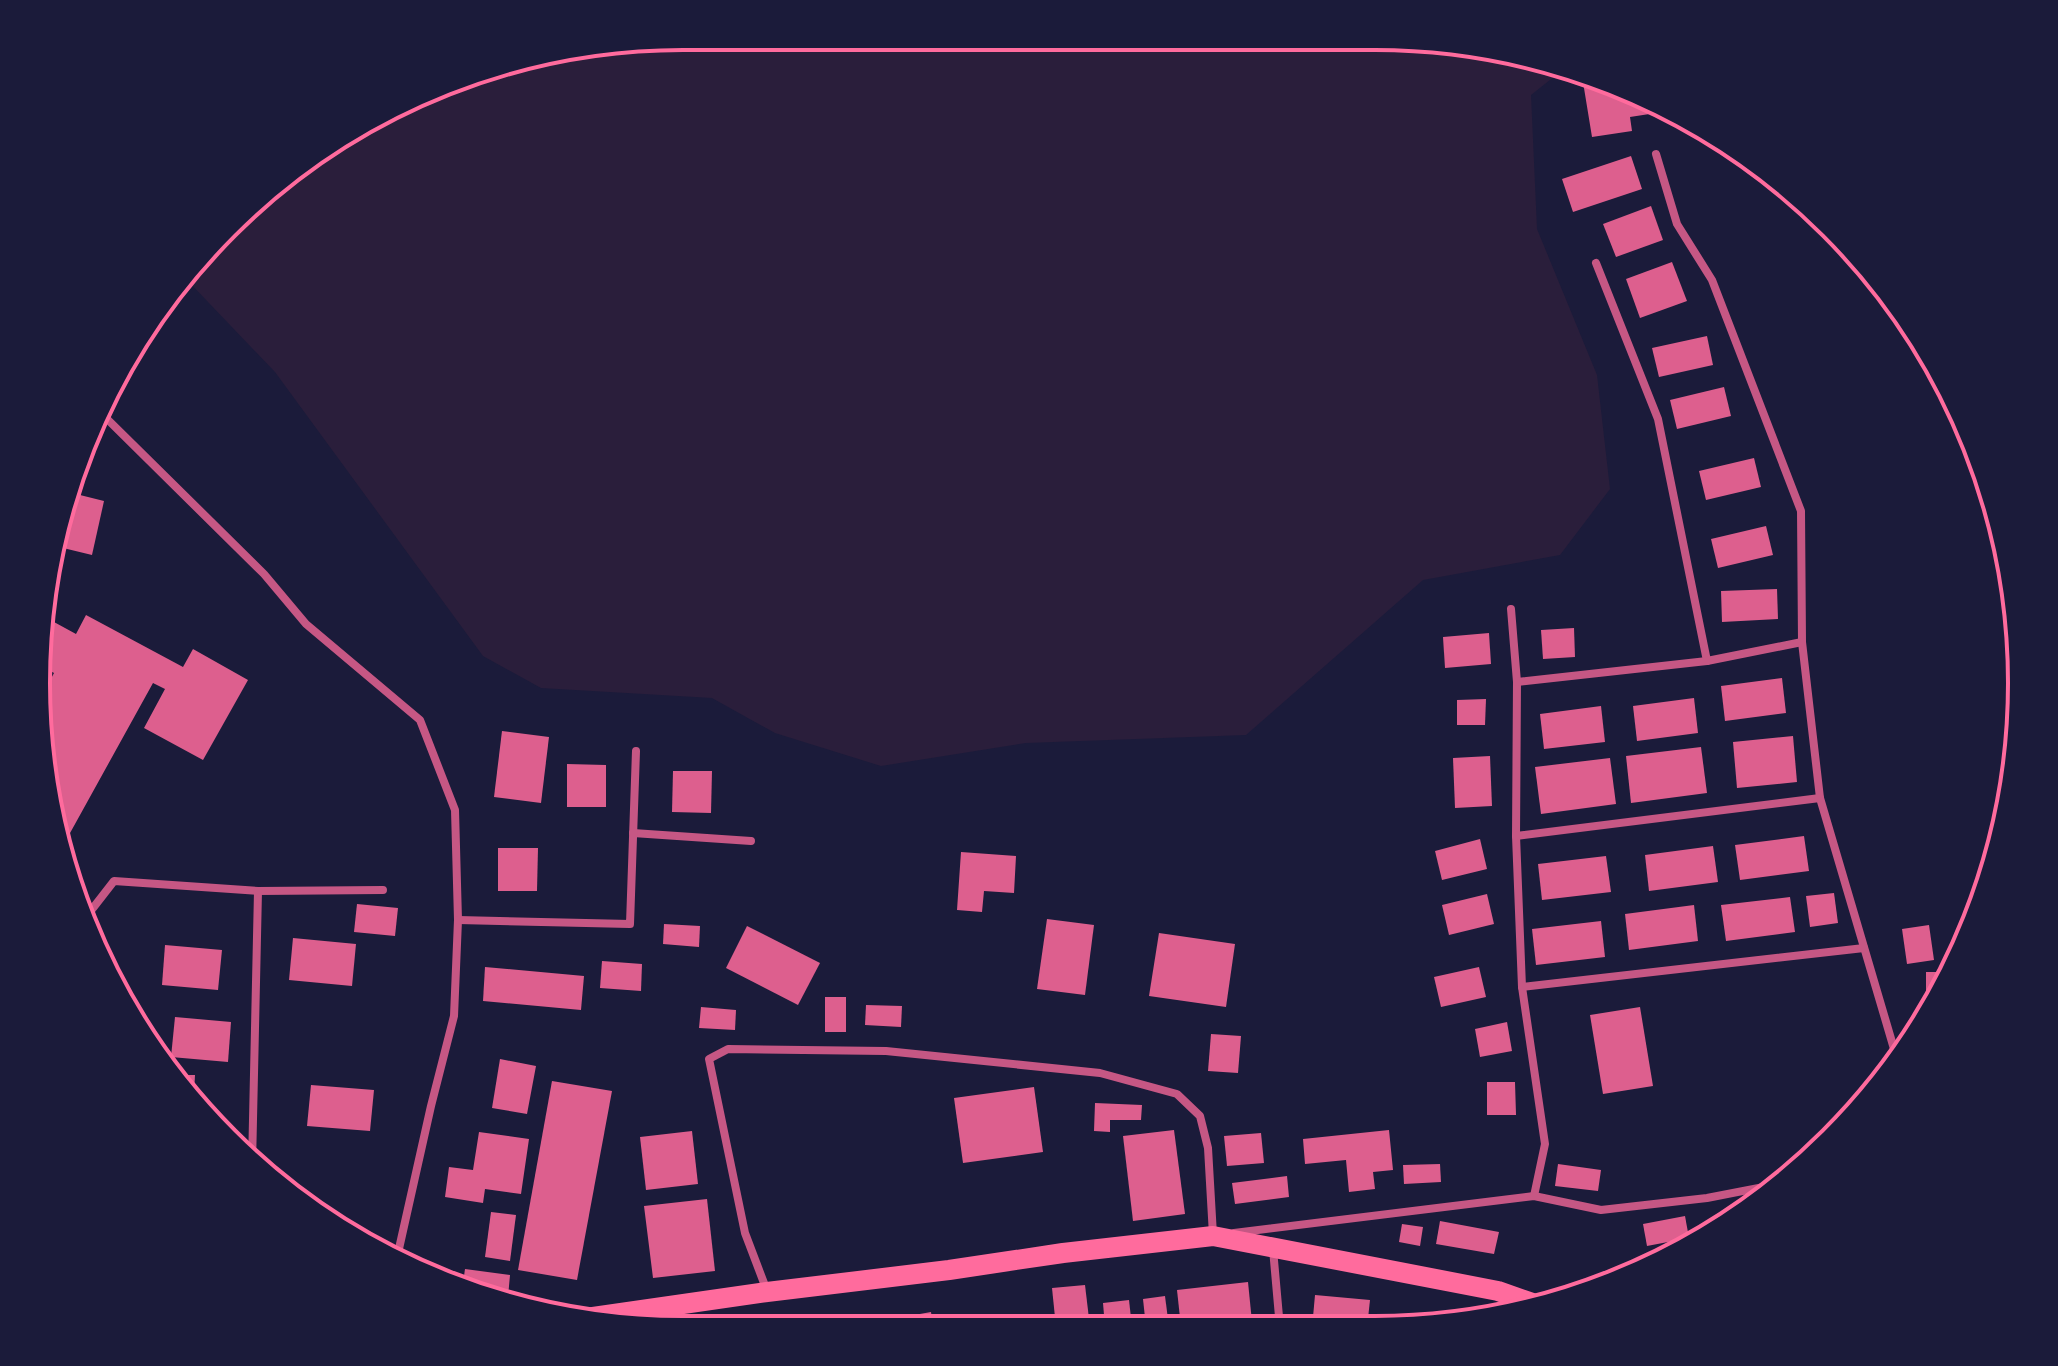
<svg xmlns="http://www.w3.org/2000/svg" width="2058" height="1366" font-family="Arial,sans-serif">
  <rect width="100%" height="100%" fill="#1b1b3a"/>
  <path fill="#2a1e3b" d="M683,36L1460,42L1560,72L1531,95L1537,229L1597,375L1610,489L1560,555L1423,580L1246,735L1026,743L881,766L775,733L712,698L541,688L483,656L275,372L188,281L182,277L323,145L475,70Z"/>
  <g fill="#dd5f8e">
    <path d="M1589,81L1654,100L1656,113L1630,117L1632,131L1592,137L1583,82Z"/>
    <path d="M1631,156L1642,189L1573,212L1562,179Z"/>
    <path d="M1651,206L1663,240L1616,257L1603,224Z"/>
    <path d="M1672,262L1687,301L1640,318L1626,279Z"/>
    <path d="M1707,336L1713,365L1659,377L1652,348Z"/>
    <path d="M1724,387L1731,416L1677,429L1670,400Z"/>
    <path d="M1754,458L1761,487L1706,500L1699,471Z"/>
    <path d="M72,493L104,501L92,555L59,547Z"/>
    <path d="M1766,526L1773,555L1718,568L1711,539Z"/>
    <path d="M1777,589L1778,619L1722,622L1721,591Z"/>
    <path d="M86,615L183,667L193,649L248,680L203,760L144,728L165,689L153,683L59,853L43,694L54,673L40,665L37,641L43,616L76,634Z"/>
    <path d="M1574,628L1575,657L1543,659L1541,630Z"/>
    <path d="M1489,633L1491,664L1445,668L1443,637Z"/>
    <path d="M1782,678L1786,713L1725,721L1721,686Z"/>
    <path d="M1694,698L1698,733L1637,741L1633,706Z"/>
    <path d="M1486,699L1485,725H1457V700Z"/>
    <path d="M1601,706L1605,742L1544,749L1540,714Z"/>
    <path d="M502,731L549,737L541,803L494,797Z"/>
    <path d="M1793,736L1797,782L1737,788L1733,742Z"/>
    <path d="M1701,747L1707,793L1631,803L1626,756Z"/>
    <path d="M1490,756L1492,806L1455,808L1453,758Z"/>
    <path d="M1610,758L1616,804L1541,814L1535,767Z"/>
    <path d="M567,764L606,765V807H567Z"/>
    <path d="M673,771H712L711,813L672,812Z"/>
    <path d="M1804,836L1809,871L1740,880L1735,845Z"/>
    <path d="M1480,839L1487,869L1442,880L1435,851Z"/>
    <path d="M1713,846L1718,882L1649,891L1645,855Z"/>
    <path d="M498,848H538L537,891H498Z"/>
    <path d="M961,852L1016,856L1014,893L984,891L982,912L957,910Z"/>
    <path d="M1606,856L1611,892L1542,900L1538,864Z"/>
    <path d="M1834,893L1838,923L1810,927L1806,896Z"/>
    <path d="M1487,894L1494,924L1449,935L1442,905Z"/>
    <path d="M1790,897L1795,932L1726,941L1721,905Z"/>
    <path d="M357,904L398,908L395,936L354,932Z"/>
    <path d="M1694,905L1698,941L1629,950L1625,914Z"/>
    <path d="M1047,919L1094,925L1085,995L1037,989Z"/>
    <path d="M1601,921L1605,957L1536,965L1532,929Z"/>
    <path d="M664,924L700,926L699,947L663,944Z"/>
    <path d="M1929,925L1934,960L1907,964L1902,929Z"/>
    <path d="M747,926L820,963L798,1005L726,968Z"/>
    <path d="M1159,933L1235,944L1226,1007L1149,996Z"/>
    <path d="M293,938L356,944L352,986L289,980Z"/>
    <path d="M165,945L222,950L218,990L162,985Z"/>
    <path d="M602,961L642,964L641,991L600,988Z"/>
    <path d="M485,967L584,976L581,1010L483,1001Z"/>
    <path d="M1479,967L1486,997L1441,1007L1434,977Z"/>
    <path d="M1926,972H1951L1941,993H1926Z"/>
    <rect x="825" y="997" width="21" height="35"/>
    <path d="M866,1005L902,1006L901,1027L865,1025Z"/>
    <path d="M701,1007L736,1010L735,1030L699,1028Z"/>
    <path d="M1640,1007L1653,1086L1603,1094L1590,1015Z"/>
    <path d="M175,1017L231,1022L228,1062L171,1057Z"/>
    <path d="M1507,1022L1512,1051L1480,1057L1475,1029Z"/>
    <path d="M1211,1034L1241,1036L1238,1073L1208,1071Z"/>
    <path d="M500,1059L536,1066L527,1114L492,1108Z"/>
    <path d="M179,1075H195L194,1094Z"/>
    <path d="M552,1081L612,1091L577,1280L518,1270Z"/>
    <path d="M1487,1082H1515L1516,1115H1487Z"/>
    <path d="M311,1085L374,1090L370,1131L307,1126Z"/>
    <path d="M1034,1087L1043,1152L963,1163L954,1098Z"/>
    <path d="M1095,1103L1142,1105L1141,1120H1110V1132L1094,1131Z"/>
    <path d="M1174,1130L1185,1214L1133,1221L1123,1136Z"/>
    <path d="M1389,1130L1393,1170L1373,1172L1375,1189L1349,1192L1346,1160L1305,1164L1303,1139Z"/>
    <path d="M692,1131L698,1184L646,1190L640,1137Z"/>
    <path d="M479,1132L529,1139L521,1194L485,1189L483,1203L445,1197L449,1167L473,1170Z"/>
    <path d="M1261,1133L1264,1163L1227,1166L1224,1136Z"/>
    <path d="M1440,1164L1441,1182L1404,1184L1403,1165Z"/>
    <path d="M1558,1164L1601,1170L1598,1191L1555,1186Z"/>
    <path d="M1287,1176L1289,1197L1235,1204L1232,1183Z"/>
    <path d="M707,1199L715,1271L653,1278L644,1206Z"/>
    <path d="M491,1212L516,1215L510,1261L485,1257Z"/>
    <path d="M1685,1216L1689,1238L1647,1246L1643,1224Z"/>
    <path d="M1440,1221L1499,1232L1494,1254L1436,1244Z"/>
    <path d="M1402,1224L1423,1227L1420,1246L1399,1242Z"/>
    <path d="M465,1269L510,1275L508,1297L463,1283Z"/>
    <path d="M1248,1282L1252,1322L1200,1328L1181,1327L1177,1290Z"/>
    <path d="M1085,1285L1090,1327H1056L1052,1288Z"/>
    <path d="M1315,1295L1370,1300L1367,1328H1312Z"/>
    <path d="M1165,1296L1169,1327H1146L1143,1299Z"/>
    <path d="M1129,1300L1132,1327H1105L1103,1303Z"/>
    <path d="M931,1312L933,1326H905L903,1317Z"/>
    <path d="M878,1316L880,1326H851L850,1321Z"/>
    <path d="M972,1320L973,1326H942V1325Z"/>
  </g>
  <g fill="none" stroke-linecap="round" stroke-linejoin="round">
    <g stroke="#c65784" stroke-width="8">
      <path d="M1656,154L1677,224L1712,280L1801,511L1802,642L1820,798L1897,1059"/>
      <path d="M1596,263L1658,419L1707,661"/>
      <path d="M99,411L264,574L306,624L420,720L455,810L458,920L454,1016L431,1106L396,1262"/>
      <path d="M1511,609L1517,682L1516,836L1522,987L1545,1144L1534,1196"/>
      <path d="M1517,682L1707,661L1802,642"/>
      <path d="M633,833L751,841"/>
      <path d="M1516,836L1820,798"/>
      <path d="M86,917L114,881L258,891L383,890"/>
      <path d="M458,920L630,924L636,751"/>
      <path d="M1522,987L1864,948"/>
      <path d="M252,1165L258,891"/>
      <path d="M1234,1233L1534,1196L1601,1210L1707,1198L1784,1183"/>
      <path d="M1273,1249L1280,1328"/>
      <path d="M767,1291L745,1233L709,1059L728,1049L886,1051L1100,1073L1177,1094L1200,1116L1208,1148L1213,1235"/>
    </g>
    <path stroke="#ff6b9d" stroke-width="20" d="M579,1319L767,1292L949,1270L1063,1253L1213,1236L1498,1291L1544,1307"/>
  </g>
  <path d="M0 0H2058V1366H0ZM683 50H1375A633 633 0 0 1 2008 683V683A633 633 0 0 1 1375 1316H683A633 633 0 0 1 50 683V683A633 633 0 0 1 683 50Z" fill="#1b1b3a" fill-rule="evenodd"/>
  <path fill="none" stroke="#ff6b9d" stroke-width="4" d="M683 50H1375A633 633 0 0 1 2008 683V683A633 633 0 0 1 1375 1316H683A633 633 0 0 1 50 683V683A633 633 0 0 1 683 50Z"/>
</svg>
